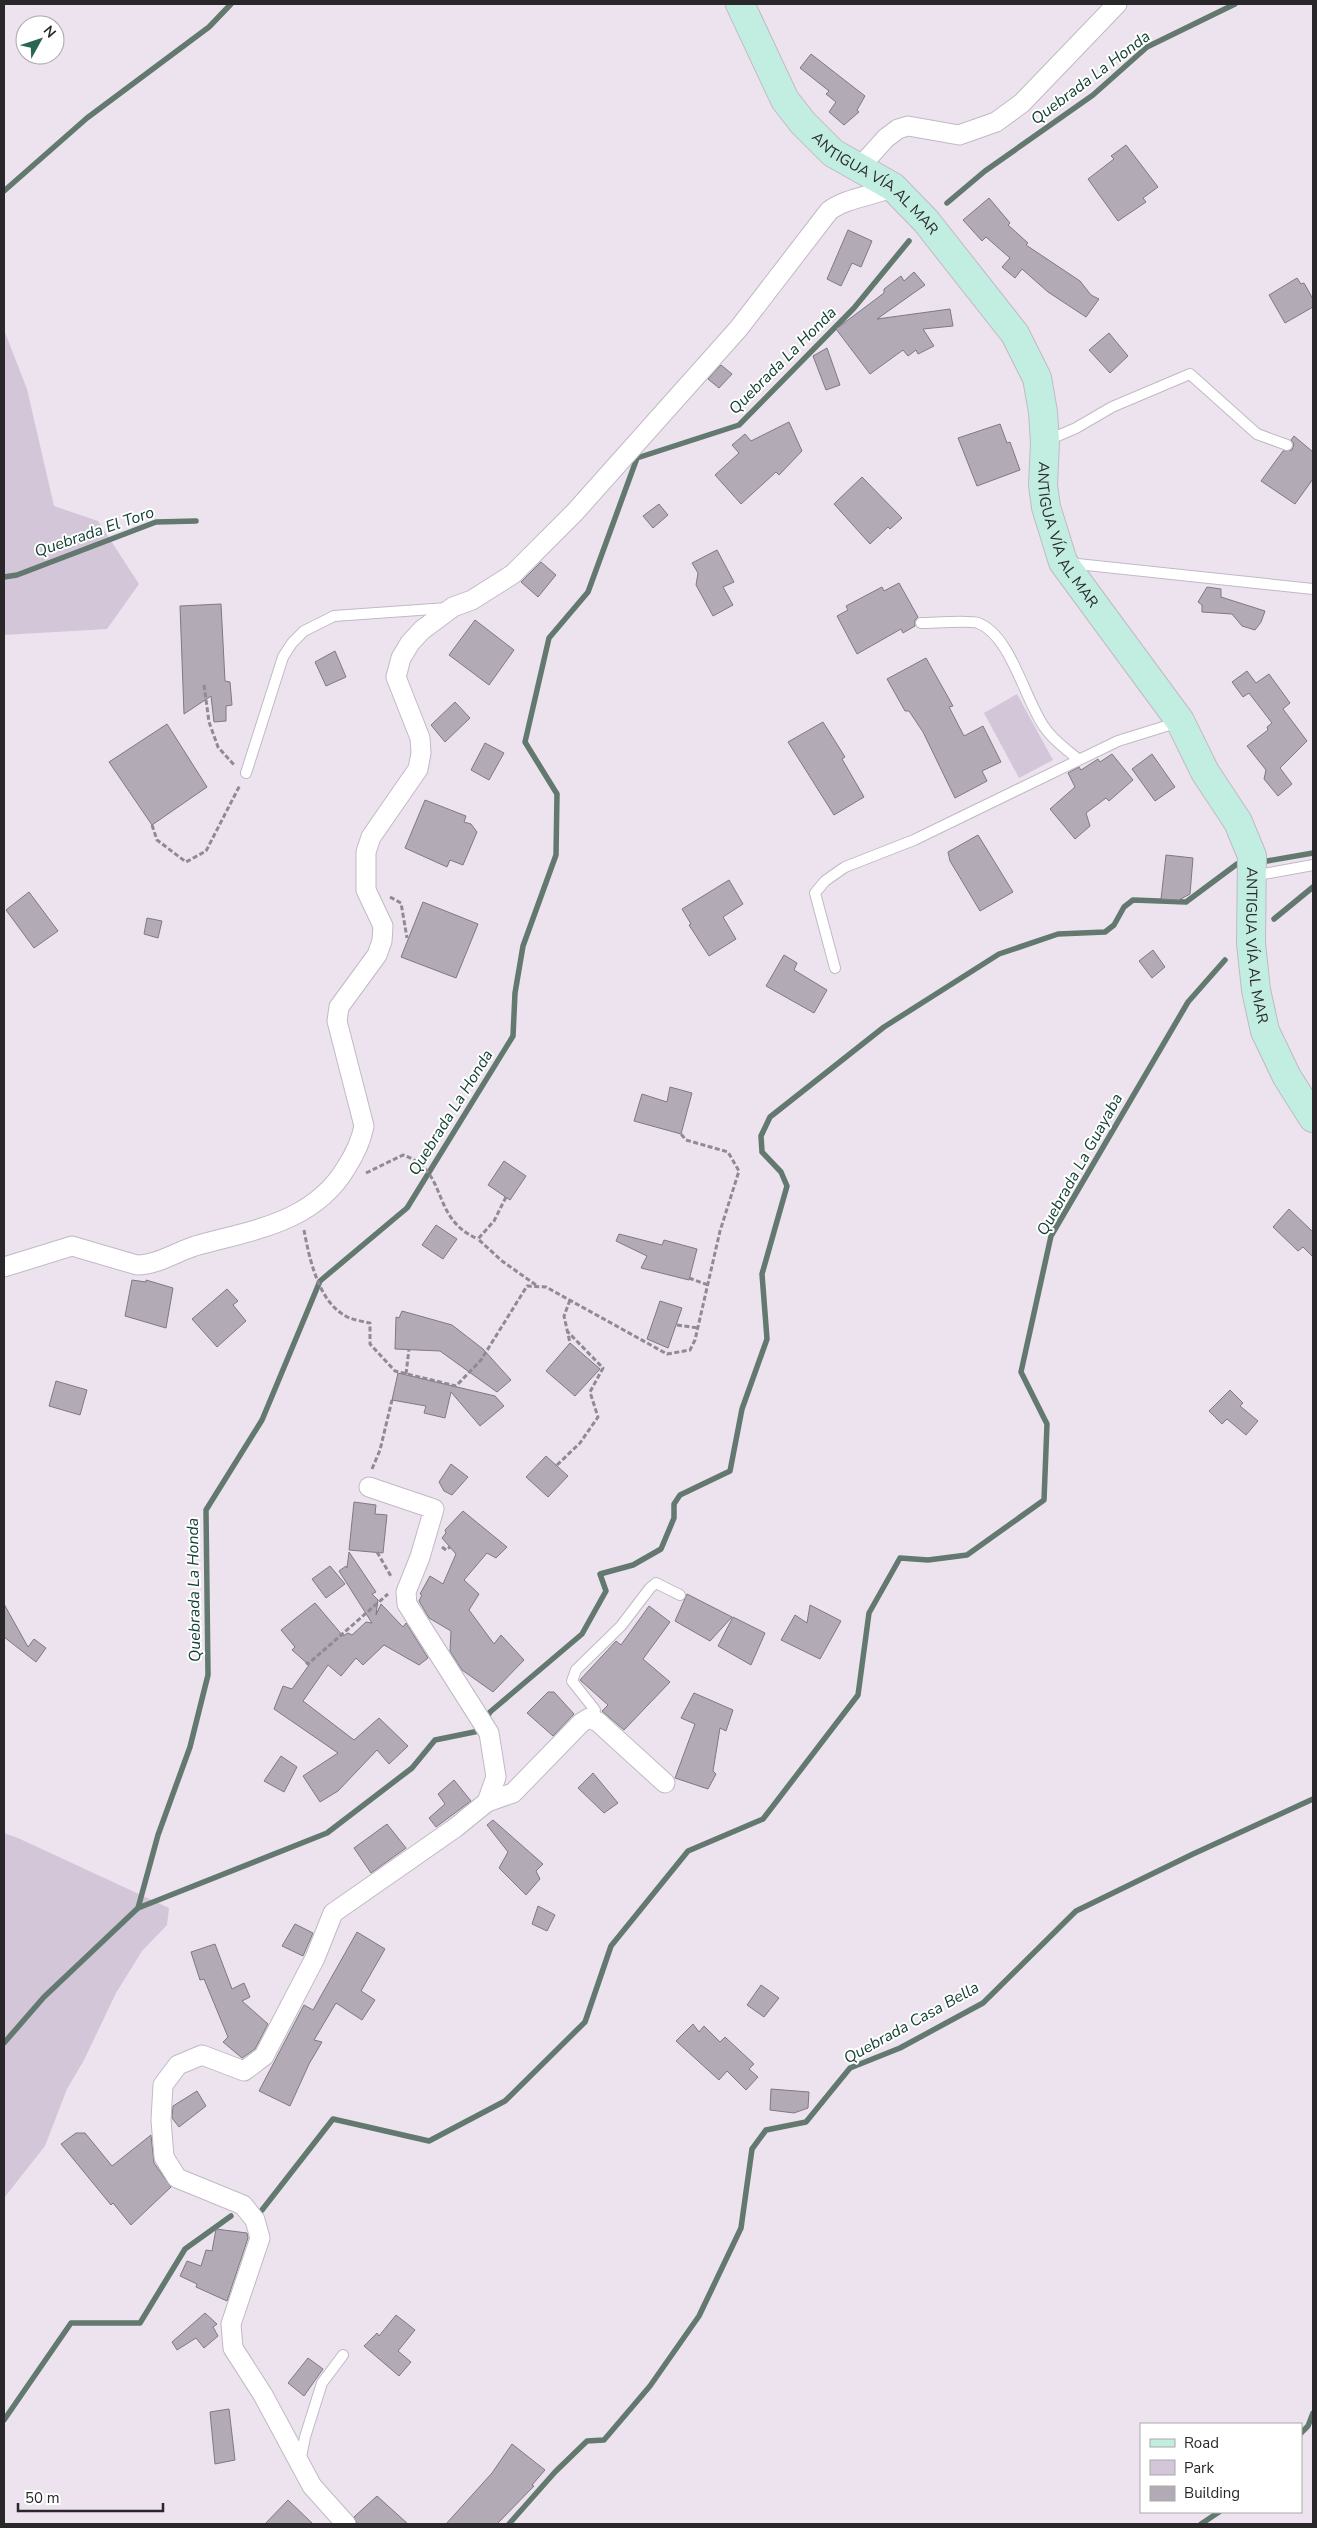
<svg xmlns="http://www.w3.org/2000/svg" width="1317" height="2528" font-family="'Nunito Sans',sans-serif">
  <rect width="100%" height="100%" fill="#ece3ef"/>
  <g fill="#d3c6d8">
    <path d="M4,330L27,389L54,506L98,521L139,584L107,629L4,635Z"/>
    <path d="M1017,694L1053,760L1019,778L984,713Z"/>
    <path d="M4,1833L18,1838L169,1908L167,1925L142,1951L116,1993L84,2060L67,2089L45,2146L4,2198Z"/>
  </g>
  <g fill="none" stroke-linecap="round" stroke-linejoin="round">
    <g stroke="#637970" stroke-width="5.5">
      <path d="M4,191L87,118L209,27L231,4"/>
      <path d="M947,203L985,171L1093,95L1147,47L1235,4"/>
      <path d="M4,577L17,575L156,522L196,521"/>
      <path d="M1267,861L1313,853"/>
      <path d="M1274,919L1313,887"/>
      <path d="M138,1908L327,1833L412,1768L435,1740L479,1731L490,1712L582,1634L606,1591L600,1574L633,1565L661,1549L674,1518V1504L680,1495L730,1471L742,1409L767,1339L762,1274L787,1186L781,1172L762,1152L761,1136L770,1117L884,1027L999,954L1058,934L1105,932L1114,925L1124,907L1133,900L1186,902L1237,864"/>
      <path d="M4,2043L44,1997L138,1908L158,1835L190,1747L208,1675L206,1510L262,1420L320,1281L407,1208L513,1036L515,993L523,946L556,855L557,794L525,742L549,638L588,592L637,458L739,425L854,308L909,241"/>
      <path d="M262,2210L333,2119L429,2141L505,2101L585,2022L611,1946L688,1851L763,1819L858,1695L869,1613L900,1558L928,1560L967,1555L1044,1500L1047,1424L1021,1372L1051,1236L1188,1002L1225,960"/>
      <path d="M4,2420L71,2323H140L185,2249L231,2216"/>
      <path d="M1301,2433L1308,2426L1313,2413"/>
      <path d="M509,2524L555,2472L587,2441L604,2440L650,2386L699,2316L741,2228L752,2149L766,2130L806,2122L850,2068L900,2048L983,2003L1076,1911L1193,1854L1313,1799"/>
      <path d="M1201,2524L1219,2512"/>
    </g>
  </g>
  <g fill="#b2aab5" stroke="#807883">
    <path d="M811,54L865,96L857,110L859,112L844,125L829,112L836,102L826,94L829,91L800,68Z"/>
    <path d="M1126,145L1158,187L1143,198L1146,202L1118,221L1088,179L1114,159L1111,156Z"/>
    <path d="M989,198L1010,223L1008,225L1028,243L1026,245L1080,281L1091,295L1099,299L1086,317L1048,292L1022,269L1015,278L1002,267L1010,258L986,237L982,241L963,220Z"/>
    <path d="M848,230L872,241L861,267L852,263L841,286L827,279Z"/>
    <path d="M914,272L925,285L877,319L950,309L953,326L923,329L934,346L918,354L916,350L908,356L903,350L870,374L836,329L884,293V289L901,276L904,281Z"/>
    <path d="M1297,278L1301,284L1304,283L1313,299V307L1285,323L1269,295Z"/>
    <path d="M1109,333L1128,356L1110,373L1089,350Z"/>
    <path d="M827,348L840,385L826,390L813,356Z"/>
    <path d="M721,365L732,374L719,388L708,379Z"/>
    <path d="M789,422L802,451L779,475L776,472L741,504L715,475L739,453L732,445L745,434L751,441Z"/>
    <path d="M1000,424L1007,443L1010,442L1020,470L977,486L958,438Z"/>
    <path d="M1294,436L1313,452V479L1295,504L1261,481L1283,451L1292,450L1294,444L1291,440Z"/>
    <path d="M862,477L902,518L890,529L888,527L870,544L834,504Z"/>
    <path d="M659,504L668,515L653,528L643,516Z"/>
    <path d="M717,550L734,582L723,587L733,605L713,616L696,585L698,573L692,563Z"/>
    <path d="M541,562L556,575L538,597L521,582Z"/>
    <path d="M899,583L918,617L915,620V626L903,633L901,629L857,654L837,616L848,610L846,606L882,587L884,591Z"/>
    <path d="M1207,587L1221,589V597L1265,611L1261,622L1255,630L1242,626L1232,614L1202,612V605L1198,602Z"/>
    <path d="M221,604L225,681L230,682L232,705L226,706V721L214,722L211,696L184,714L180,606Z"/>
    <path d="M475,620L514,650L489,685L449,655Z"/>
    <path d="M335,651L346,677L326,686L315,662Z"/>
    <path d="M926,658L953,706L949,707L964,736L983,726L1001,762L982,771L987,781L955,798L923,732L909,711H905L887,679Z"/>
    <path d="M1247,671L1256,683L1269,674L1290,703L1283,709L1307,741L1280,768L1292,784L1278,796L1264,779L1266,770L1247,746L1268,730L1267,727L1272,723L1249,693L1243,697L1232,682Z"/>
    <path d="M455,702L470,718L445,742L431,725Z"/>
    <path d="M823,722L845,757L842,759L864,797L834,815L788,742Z"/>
    <path d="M167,724L207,787L152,825L109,762Z"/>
    <path d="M485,743L504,753L489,780L471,770Z"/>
    <path d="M1112,754L1133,780L1109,801L1106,798L1086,813L1090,826L1075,839L1050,809L1075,787L1068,773L1079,767L1081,770L1098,759L1100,762Z"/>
    <path d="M1152,754L1175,787L1155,801L1132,769Z"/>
    <path d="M425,800L466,816L464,822L471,824L477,832L463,865L450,860L447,867L405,848Z"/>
    <path d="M978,835L1013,892L980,911L950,861L948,852Z"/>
    <path d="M1166,855L1193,858L1190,894L1179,900L1161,899Z"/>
    <path d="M729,880L743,904L723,917L736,939L709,956L689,925L691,924L682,909Z"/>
    <path d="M29,892L58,931L34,948L6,910Z"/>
    <path d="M423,902L478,924L456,978L401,957Z"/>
    <path d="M147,918L162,921L158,938L144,934Z"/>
    <path d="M1153,950L1165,967L1152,978L1139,961Z"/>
    <path d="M784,955L797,963L794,970L827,990L814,1013L766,986Z"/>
    <path d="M670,1087L692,1093L681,1134L634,1121L642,1094L667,1102Z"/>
    <path d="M504,1161L526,1176L510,1200L488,1185Z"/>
    <path d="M1289,1209L1313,1232V1257L1303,1247L1298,1251L1273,1227Z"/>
    <path d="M436,1225L457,1239L443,1259L422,1245Z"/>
    <path d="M619,1234L662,1245L664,1240L697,1249L689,1280L641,1268L647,1256L616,1241Z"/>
    <path d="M132,1280L146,1282V1280L173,1288L166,1328L125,1316Z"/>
    <path d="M227,1289L238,1301L233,1305L246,1321L217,1347L192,1319Z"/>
    <path d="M660,1301L682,1308L668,1348L647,1339Z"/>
    <path d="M402,1311L452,1325L483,1349L511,1380L497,1392L440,1351L395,1349L396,1317L399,1318Z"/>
    <path d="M570,1343L600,1369L575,1396L546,1371Z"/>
    <path d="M398,1373L495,1396L504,1406L480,1426L451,1392L445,1418L424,1413L426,1406L392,1400Z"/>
    <path d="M56,1381L87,1390L80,1415L49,1406Z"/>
    <path d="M1230,1390L1243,1403L1240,1406L1258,1421L1246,1435L1227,1419L1222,1424L1209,1411Z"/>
    <path d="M546,1456L568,1476L548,1497L526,1477Z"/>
    <path d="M451,1464L468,1477L452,1495L444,1491L439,1482Z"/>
    <path d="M354,1502L376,1505L375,1514L387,1515L383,1553L349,1550Z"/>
    <path d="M463,1511L507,1547L496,1558L487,1553L464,1580L479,1594L469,1610L494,1644L501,1635L524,1660L493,1692L462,1670L450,1651L451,1631L429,1618L419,1601L422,1595L420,1594L430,1576L443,1584L456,1554L442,1538L446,1533L445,1530Z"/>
    <path d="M349,1552L376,1592L372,1594L378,1600L376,1615L381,1604L403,1627L406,1623L428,1658L419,1665L384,1645L363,1665L356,1658L341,1676L328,1665L303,1701L354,1740L379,1718L408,1746L389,1764L377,1750L338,1791L320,1802L303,1776L338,1753L274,1709L283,1686L292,1689L309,1665L292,1650L295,1647L281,1630L315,1603L343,1636L348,1633L352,1635L366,1622L372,1623L339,1571L346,1566L347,1568Z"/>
    <path d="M330,1566L345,1584L326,1598L312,1579Z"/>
    <path d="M687,1594L732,1617L710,1641L675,1621Z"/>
    <path d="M4,1604L28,1647L34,1639L46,1648L36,1662L4,1637Z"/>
    <path d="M810,1605L841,1621L820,1659L781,1640L795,1615L807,1623Z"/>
    <path d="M649,1606L670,1622L643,1659L670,1682L624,1730L602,1711L608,1705L580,1680L616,1641L621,1645Z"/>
    <path d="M733,1617L765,1633L751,1665L718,1646Z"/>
    <path d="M548,1692H554L574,1714L553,1736L527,1713Z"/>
    <path d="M694,1693L733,1710L726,1731L720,1728L713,1771L716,1774L708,1789L675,1778L695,1724L681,1718Z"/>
    <path d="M281,1756L297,1767L284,1792L264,1781Z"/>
    <path d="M593,1773L618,1803L604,1813L578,1788Z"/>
    <path d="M454,1780L471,1801L436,1827L429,1818L445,1804L438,1794Z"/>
    <path d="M493,1820L543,1864L536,1871L540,1879L526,1895L499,1868L508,1852L487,1825Z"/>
    <path d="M387,1824L406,1848L371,1873L354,1848Z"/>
    <path d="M538,1906L555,1915L547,1931L532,1924Z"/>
    <path d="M295,1924L313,1933L303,1956L282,1946Z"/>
    <path d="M357,1932L385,1949L361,1991L375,2000L362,2020L336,2003L314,2040L322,2042L309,2064L290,2106L259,2091L304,2005L313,2010Z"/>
    <path d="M215,1944L232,1989L244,1983L250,1997L242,2001L268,2024L255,2049L242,2058L223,2042L228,2037L204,1979L200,1980L191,1952Z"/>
    <path d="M761,1985L779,1998L764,2017L747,2005Z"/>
    <path d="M693,2024L699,2032L704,2026L720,2042L725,2037L754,2064L749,2069L758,2077L746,2090L727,2071L719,2080L676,2041Z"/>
    <path d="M771,2089L809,2092L808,2108L794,2113L770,2110Z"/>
    <path d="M197,2091L206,2106L179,2127L172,2118L173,2106Z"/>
    <path d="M76,2133H85L112,2166L151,2135L154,2163L171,2187L131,2225L113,2203L111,2205L61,2144Z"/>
    <path d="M216,2229L247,2233L248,2238L227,2301L196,2287L197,2284L180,2276L187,2261L201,2266L206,2250L212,2251Z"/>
    <path d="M205,2313L217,2324L213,2327L218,2336L204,2348L196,2338L177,2350L172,2342Z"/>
    <path d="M396,2315L415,2330L398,2351L411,2362L399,2376L364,2346L377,2333L379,2336Z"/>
    <path d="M308,2358L323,2369L304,2396L288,2383Z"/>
    <path d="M229,2409L235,2460L215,2464L210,2412Z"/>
    <path d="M512,2444L545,2470L532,2485L534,2486L497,2524H446L492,2473Z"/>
    <path d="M377,2496L408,2524H357L354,2517Z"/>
    <path d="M288,2500L313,2524H265Z"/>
  </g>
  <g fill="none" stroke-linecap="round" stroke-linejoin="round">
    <g stroke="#c1b9c5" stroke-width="12">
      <g id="service">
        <path d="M1046,441L1076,428L1112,407L1190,374L1257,434L1287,445"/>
        <path d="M1068,563L1313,589"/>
        <path d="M921,623C933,623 970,620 978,623C1011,635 1025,701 1045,728C1053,740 1067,750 1078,759"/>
        <path d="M246,773L283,657L292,643L304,631L334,616L447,608"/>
        <path d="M1253,876L1313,865"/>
        <path d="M835,968L815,893L825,881L845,867L914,840L1118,741L1179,722"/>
        <path d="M592,1719L595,1710L572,1681L576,1670L621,1626L650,1588L656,1583L680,1595"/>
        <path d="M300,2462L305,2437L322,2383L343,2355"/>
      </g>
    </g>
    <g stroke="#c1b9c5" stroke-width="21">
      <g id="minor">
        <path d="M859,168L886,138L898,129L908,126L959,135L996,122L1022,103L1117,4"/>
        <path d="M4,1267L72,1246L137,1265C157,1265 176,1252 195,1246C252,1230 313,1223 346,1168C355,1154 361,1142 364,1126L337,1021L339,1007L377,955L382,941L383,926L366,890V852L371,837L418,769L421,753L420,738L396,677L401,658L410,643L422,630L453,607L472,600L513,574L575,512L739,328L829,211C846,198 873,196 893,187"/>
        <path d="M487,1802L513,1793L581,1723L589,1718L598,1722L665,1783"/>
        <path d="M346,2524L312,2486L263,2395L233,2348L231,2324L260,2238L255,2220L243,2205L177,2178L164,2157L161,2120L163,2085L178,2065L202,2055L244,2071L264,2056L315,1958L333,1913L455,1828L487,1802L496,1777L489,1733L407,1604L406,1592L420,1557L434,1509L369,1487"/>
      </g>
    </g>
    <g stroke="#c1b9c5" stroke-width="30">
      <g id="secondary">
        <path id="s1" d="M740,4L785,100L803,123L833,153L893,187L926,221L1015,334L1037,378L1043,412L1045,442L1043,485L1046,507L1063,562L1180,721L1205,772L1238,822L1252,856L1251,943L1256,990L1265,1031L1287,1077L1313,1118"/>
      </g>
    </g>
    <g stroke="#908a92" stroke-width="3" stroke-dasharray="5 2.5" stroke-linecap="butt">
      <path d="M204,685L209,722L218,747L235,766"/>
      <path d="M152,825L157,840L186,862L206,851L240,785"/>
      <path d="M390,897L401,903L407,938"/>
      <path d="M366,1173L403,1155C450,1171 429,1218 478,1239"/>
      <path d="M506,1197L494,1221L478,1239L502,1261L536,1285"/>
      <path d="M304,1230C309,1257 318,1300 344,1315C351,1320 362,1321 370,1323V1344L395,1371L456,1386L481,1360L527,1286L546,1287L667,1354L690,1350L695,1340L720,1231L739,1171L728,1152L686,1140L681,1134"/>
      <path d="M689,1278L708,1285"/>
      <path d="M570,1300L564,1316L570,1343"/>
      <path d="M677,1325L698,1328"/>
      <path d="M406,1374L409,1349"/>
      <path d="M557,1465L580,1443L598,1417L590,1392L603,1368L568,1332"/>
      <path d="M372,1469L380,1450L392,1400"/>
      <path d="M442,1547L446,1550L450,1547"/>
      <path d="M377,1552L392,1578"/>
      <path d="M306,1662L308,1664L388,1594"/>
    </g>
    <use href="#service" stroke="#fff" stroke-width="10"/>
    <use href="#minor" stroke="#fff" stroke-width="19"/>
    <use href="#secondary" stroke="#c2eee1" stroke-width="28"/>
  </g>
  <g text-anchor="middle" stroke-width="4" stroke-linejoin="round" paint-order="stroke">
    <g font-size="15" fill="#2a272b" stroke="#fff">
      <text dy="5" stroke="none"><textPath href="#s1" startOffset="230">ANTIGUA VÍA AL MAR</textPath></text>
      <text dy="5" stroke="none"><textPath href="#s1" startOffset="650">ANTIGUA VÍA AL MAR</textPath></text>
      <text dy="5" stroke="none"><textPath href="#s1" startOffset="1115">ANTIGUA VÍA AL MAR</textPath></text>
    </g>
    <g font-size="16" font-style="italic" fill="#134232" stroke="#fff">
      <text transform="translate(1090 77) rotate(-37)" y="6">Quebrada La Honda</text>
      <text transform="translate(782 360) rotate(-45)" y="6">Quebrada La Honda</text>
      <text transform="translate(94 531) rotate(-19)" y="6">Quebrada El Toro</text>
      <text transform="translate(450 1112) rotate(-58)" y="6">Quebrada La Honda</text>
      <text transform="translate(1079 1164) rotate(-61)" y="6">Quebrada La Guayaba</text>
      <text transform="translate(193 1590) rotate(-91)" y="6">Quebrada La Honda</text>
      <text transform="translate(911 2022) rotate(-29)" y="6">Quebrada Casa Bella</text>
    </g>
  </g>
  <rect width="1317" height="2528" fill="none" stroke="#2a272b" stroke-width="10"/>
  <rect x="1140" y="2423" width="162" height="90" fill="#ffffff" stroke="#aaa9aa"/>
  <rect x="1150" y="2439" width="25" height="8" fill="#c2eee1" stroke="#aaa9aa"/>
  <text x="1184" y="2448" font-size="15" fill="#2a272b">Road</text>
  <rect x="1150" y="2460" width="25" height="15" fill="#d3c6d8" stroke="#aaa9aa"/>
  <text x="1184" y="2473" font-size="15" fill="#2a272b">Park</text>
  <rect x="1150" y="2486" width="25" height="15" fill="#b2aab5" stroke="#aaa9aa"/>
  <text x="1184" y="2498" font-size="15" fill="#2a272b">Building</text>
  <g transform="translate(40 40) rotate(50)"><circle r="24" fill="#ffffff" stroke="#aaa9aa"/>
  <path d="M0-4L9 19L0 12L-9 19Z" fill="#296550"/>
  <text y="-8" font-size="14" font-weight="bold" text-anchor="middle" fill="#2a272b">N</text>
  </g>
  <path d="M18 2503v8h145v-8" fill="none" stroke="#2a272b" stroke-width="2.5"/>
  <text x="25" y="2503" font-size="15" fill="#2a272b" stroke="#ffffff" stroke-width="4" paint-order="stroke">50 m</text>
</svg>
